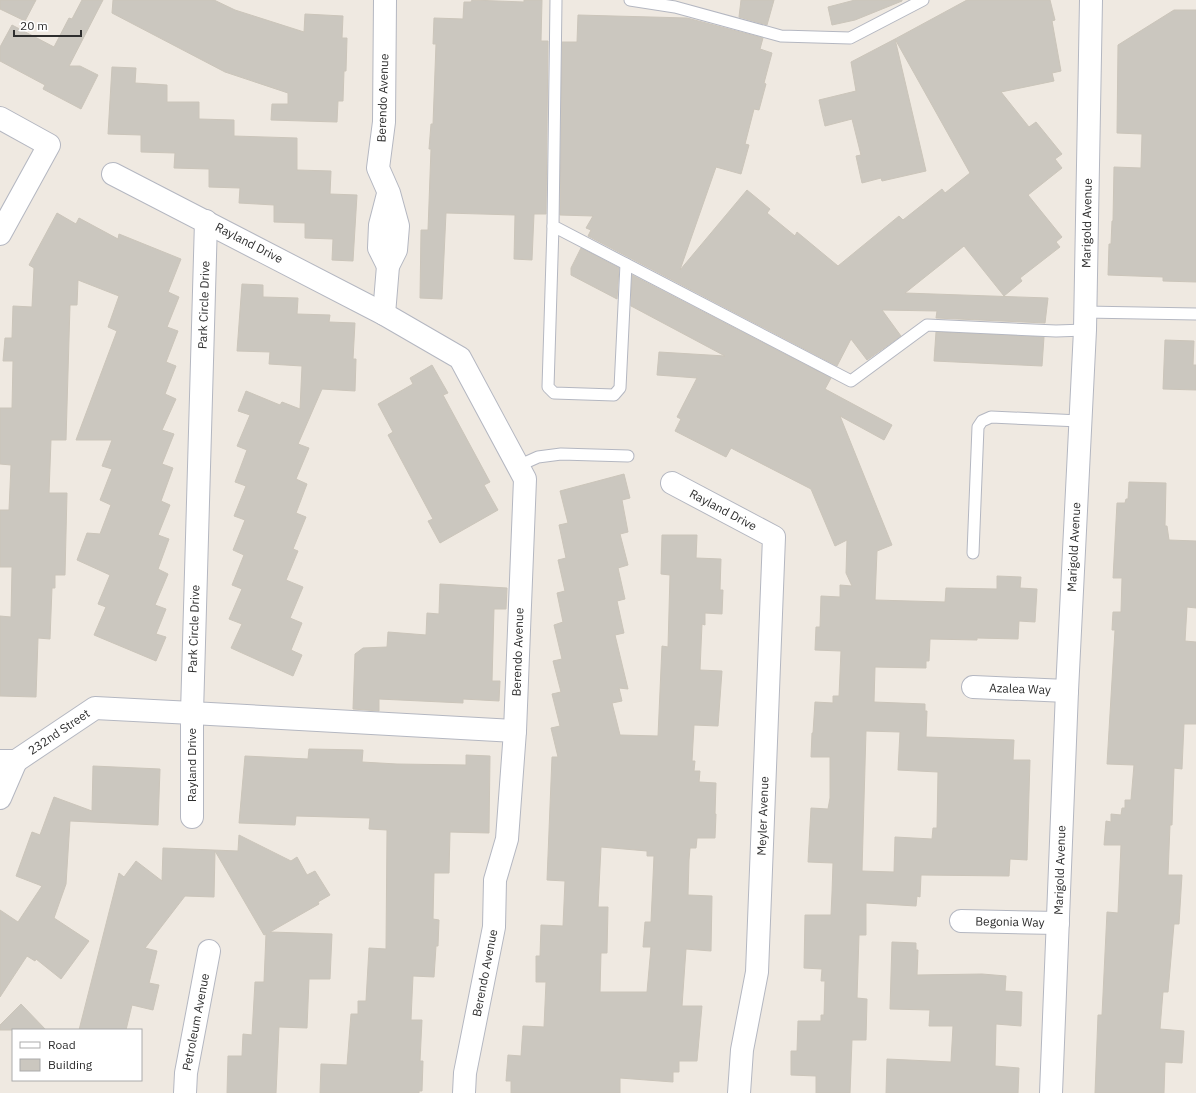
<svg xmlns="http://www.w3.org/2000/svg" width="1196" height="1093" font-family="'IBM Plex Sans',sans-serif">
  <rect width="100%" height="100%" fill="#efe9e1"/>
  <g fill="#cbc7bf" stroke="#cbc5ba" fill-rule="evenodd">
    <path d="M0,0H36L25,21L0,9Z"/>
    <path d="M82,0H103L69,66H80L98,75L81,109L43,89L45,85L0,61V47L12,25L54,47L69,18L72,19Z"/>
    <path d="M113,0H214L235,10L304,32L305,14L343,16L342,38H347L346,71H344L343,101H338L337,122L271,120L272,104H288V93L225,72L112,13Z"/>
    <path d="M472,0L524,2V0H542L541,41H548L546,214H534L532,260L514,259L515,215L446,213L442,299L420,298L421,230H428L431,149H429L431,124H433L436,44H433L434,18L463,19L464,2H471Z"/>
    <path d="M741,0H774L767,25L739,17Z"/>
    <path d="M855,0H902V1L855,20L832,25L828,7Z"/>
    <path d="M967,0H1050L1055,20L1052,21L1061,71L1052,73L1054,81L1001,92L1029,127L1036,122L1062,154L1055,159L1062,168L1028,195L1062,237L1056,242L1060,247L1020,278L1022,281L1004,296L964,246L905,293L1048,298L1045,323L936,318L937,311L882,310L901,336L867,360L851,339L837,366L588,236L591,230L586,228L593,216L560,215L562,42H577L578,15L687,18L763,38L760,49L772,53L764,83L766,84L759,110L754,109L745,144L749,145L741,174L716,167L680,270L747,190L770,209L767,213L795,236L797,232L838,266L899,216L903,220L942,189L945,193L970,173L895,39Z"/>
    <path d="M1174,10H1196V282L1163,281V277L1108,275L1109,244H1111L1112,221H1113L1114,167L1141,168L1142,134L1117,133L1118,45Z"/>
    <path d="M895,39L926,171L882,181L881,178L862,183L856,156L861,155L852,119L825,126L819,100L856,91L851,62Z"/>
    <path d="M112,67L136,68L135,83L167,85V102H199V119L234,120V136L297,138V170L331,171L330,194L357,195L353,261L332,260L333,239L305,238V223L274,222V205L239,203L240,188L209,187V169L174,168L175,153L141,152V135L108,134Z"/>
    <path d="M57,213L76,224L79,218L118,239L119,234L181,259L168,292L179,297L167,327L178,331L166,362L176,366L165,394L176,399L162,430L174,434L162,464L173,468L161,501L170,505L158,535L169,539L158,569L168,574L155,605L166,609L156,634L166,637L156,661L94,635L106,607L98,604L110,575L77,560L87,533L100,534L111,505L100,500L112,469L102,466L112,440H76L117,331L108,327L119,296L78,280L77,305H70L66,440H51L49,493H67L65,575H55V588H52L50,639L38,638L36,697L0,696V616L11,617L12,567H0V510H9L11,465L0,464V408H12L13,361H3L5,338H12L13,306L32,307L34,268L29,265Z"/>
    <path d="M581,248L619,268L617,299L571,275V268Z"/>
    <path d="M632,275L831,378L825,389L892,425L884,440L840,416L892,545L877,551L875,600L945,602L946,588L997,589V576L1021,577L1020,588L1037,589L1035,622L1019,621L1018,639L977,638V640L930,639L929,661H926V668L875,667L874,702L925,704V711H927L926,737L1014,740L1013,760H1030L1027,860L1010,859L1009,876L921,875L920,897L917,896L916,906L866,903V935H859L857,998L867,999L866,1040H852L850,1093H816V1076L791,1075V1051H797L798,1021H821V1015H824L825,981H821L822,969L804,968L805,915H831L832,893L833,863L808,862L811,808L828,809L830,798V757H811L812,733H813L815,702L833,703V696H839L841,651L815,650L816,627H820L821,596L840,597V585L852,586L846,573L847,540L835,546L811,489L731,448L726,457L675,431L681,419L677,417L697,378L657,375L659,352L725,356L633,307L631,306ZM866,731L900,732L898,770L938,772L937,828H933L932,839L895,837L894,872L862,871Z"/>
    <path d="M242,284L263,285V297L298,298L297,314L330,315L329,322L355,323L353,359H356L355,391L322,389L298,444L309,448L296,479L307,484L296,513L306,517L293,549L298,551L286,580L303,587L290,618L302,623L291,650L302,655L293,676L231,648L242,624L229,619L242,589L232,585L244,555L233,550L245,520L234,516L246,486L235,482L247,450L237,446L250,415L238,411L246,391L280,405L282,402L300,409L302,366L269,364L270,352L237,351Z"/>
    <path d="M936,332L1044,337L1042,366L934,361Z"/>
    <path d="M1165,340L1194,341L1193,365H1196V390L1163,389Z"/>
    <path d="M432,365L448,393L443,395L490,482L484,485L498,510L440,543L428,521L433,519L388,435L393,432L378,404L413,384L410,378Z"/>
    <path d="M624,474L630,498L622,500L628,532L620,534L628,565L618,568L625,599L617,601L624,633L615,635L628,689L619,688L622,701L612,703L620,735L658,736L662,646L668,647L670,575L661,574L662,535H697L696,558L721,559L720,590H723L722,614L705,613V625L702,624L700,670L722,671L718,726L694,725L692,761H695L694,771H700L699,782L716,783L715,814H716L715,838H697L696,848H690L689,860L688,895L712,896L711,951L686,949L682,1006H702L697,1061H679V1072H673V1082L620,1078V1093H511V1081H506L508,1055L521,1056L523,1026L544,1027L546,982H536V956H540L541,925L563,926L565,881L547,880L552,757H558L551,728L560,726L552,694L561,692L553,661L562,659L554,625L563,622L557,593L565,591L558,560L566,558L559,525L568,523L560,491ZM601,847L647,851V856H654L651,922H645L643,947H651L647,992H600L601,953H607L608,907H598Z"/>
    <path d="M1129,482L1166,483L1165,526H1167L1169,540L1196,541V608L1187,607L1185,641L1196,642V724H1184L1182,769L1174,768L1172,825H1170L1168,875H1182L1179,924H1174L1168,992H1163L1160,1029L1184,1031L1182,1063L1165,1062L1164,1093H1095L1098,1015H1102L1107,912L1118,913L1121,845H1104L1106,821L1111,822V814L1121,815L1122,808H1125V800H1131L1134,765L1107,764L1115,630H1112L1113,612H1121L1122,578H1113L1117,503H1125L1126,499H1128Z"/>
    <path d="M440,584L507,588L506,609H494L492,681H500L499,701L463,699V703L379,699V711L353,709L355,654L363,648L387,647L388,632L426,635L427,613L439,614Z"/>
    <path d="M309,749L363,750L362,762L397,764L466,765V755L490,756L489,833L450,832L449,873H434L433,919L439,920L438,946H436L434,977L413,976L411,1020H422L420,1061H423L422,1091H419V1093H320L321,1064L347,1065L351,1014H358V1001H366L369,948L386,949L387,830L369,829L370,818L296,816L295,825L239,823L245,756L308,759Z"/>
    <path d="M93,766L160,769L158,825L70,821L66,884L54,918L89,941L61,979L36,959L35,961L27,956L0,997V910L18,922L42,886L16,876L32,832L40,835L54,797L92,811Z"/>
    <path d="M239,835L291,861L297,857L307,875L315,871L330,895L318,902L319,904L270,932L332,934L330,979H309L307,1028L279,1027L276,1093H227L228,1056H242L243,1034L252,1035L255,982H264L266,934L264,935L215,851L214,897L185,896L145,948L157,951L149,983L159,985L153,1010L132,1005L126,1030H79L119,873L124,877L136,861L162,881L163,848L238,851Z"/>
    <path d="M892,942L916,943V950H918L917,975L982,974L1006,976L1005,991L1022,992L1021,1026L996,1024L995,1066L1019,1068L1018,1093H886L887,1059L951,1062L953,1026H929L930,1010L890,1009Z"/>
    <path d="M21,1004L46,1030H0V1025Z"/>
  </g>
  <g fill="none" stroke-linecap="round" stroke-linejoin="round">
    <g stroke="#b4b7c1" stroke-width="13">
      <g id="service">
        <path d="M556,0L553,226L851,381L927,325L1056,331L1085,330"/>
        <path d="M630,0L675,7L781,36L850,38L923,0"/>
        <path d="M553,226L548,387L554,393L614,395L620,388L626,264"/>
        <path d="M1085,312L1196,314"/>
        <path d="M518,466L538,457L561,454L628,456"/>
        <path d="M973,553L978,427L982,421L991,417L1080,421"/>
      </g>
    </g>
    <g stroke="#b4b7c1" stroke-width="24">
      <g id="minor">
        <path d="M385,0L384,122L378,168L389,193L398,226L396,250L388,266L384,314L460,358L525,479L515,731L507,839L495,880L494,927L465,1073L464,1093"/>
        <path d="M0,118L49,145L0,234"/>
        <path d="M113,174L384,314"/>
        <path d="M206,221L192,713L515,731"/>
        <path d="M388,266L379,248L380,225L388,194"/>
        <path d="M672,483L774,537L757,972L742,1050L739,1093"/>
        <path d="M973,687L1067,691"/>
        <path d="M0,761H16L95,708L192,713V817"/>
        <path d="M0,798L16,761"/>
        <path d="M961,921L1058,923"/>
        <path d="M185,1093L186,1073L209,951"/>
        <path d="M1051,1093L1067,691L1085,330L1091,0"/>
      </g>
    </g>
    <use href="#service" stroke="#fff" stroke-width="11"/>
    <use href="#minor" stroke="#fff" stroke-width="22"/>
  </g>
  <g text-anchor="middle" stroke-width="3" stroke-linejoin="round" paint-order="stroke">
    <g font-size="12" fill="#2e2e2e" stroke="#fff">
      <text transform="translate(383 98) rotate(-88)" y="4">Berendo Avenue</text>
      <text transform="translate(1087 223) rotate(-89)" y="4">Marigold Avenue</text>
      <text transform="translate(249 243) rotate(27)" y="4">Rayland Drive</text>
      <text transform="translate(204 305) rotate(-88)" y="4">Park Circle Drive</text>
      <text transform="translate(723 510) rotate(28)" y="4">Rayland Drive</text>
      <text transform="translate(1074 547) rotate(-87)" y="4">Marigold Avenue</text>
      <text transform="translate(194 629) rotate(-88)" y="4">Park Circle Drive</text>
      <text transform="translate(518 652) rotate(-88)" y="4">Berendo Avenue</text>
      <text transform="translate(1020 689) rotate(2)" y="4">Azalea Way</text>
      <text transform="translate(59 732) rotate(-34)" y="4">232nd Street</text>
      <text transform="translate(192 765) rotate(-90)" y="4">Rayland Drive</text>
      <text transform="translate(763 816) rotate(-88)" y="4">Meyler Avenue</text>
      <text transform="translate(1060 870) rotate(-88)" y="4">Marigold Avenue</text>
      <text transform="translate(1010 922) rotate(1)" y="4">Begonia Way</text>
      <text transform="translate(485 973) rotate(-79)" y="4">Berendo Avenue</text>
      <text transform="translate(196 1022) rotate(-79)" y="4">Petroleum Avenue</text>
    </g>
  </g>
  <rect x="12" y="1029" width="130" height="52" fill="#ffffff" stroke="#ababab"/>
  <rect x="20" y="1042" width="20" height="6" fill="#ffffff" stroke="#ababab"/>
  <text x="48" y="1049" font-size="12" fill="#2e2e2e">Road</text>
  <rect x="20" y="1059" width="20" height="12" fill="#cbc7bf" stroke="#ababab"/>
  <text x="48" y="1069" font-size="12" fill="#2e2e2e">Building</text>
  <path d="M14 30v6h67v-6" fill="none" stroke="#2e2e2e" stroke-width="2"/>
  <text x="20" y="30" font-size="12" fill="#2e2e2e" stroke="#ffffff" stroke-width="3" paint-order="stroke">20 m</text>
</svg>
